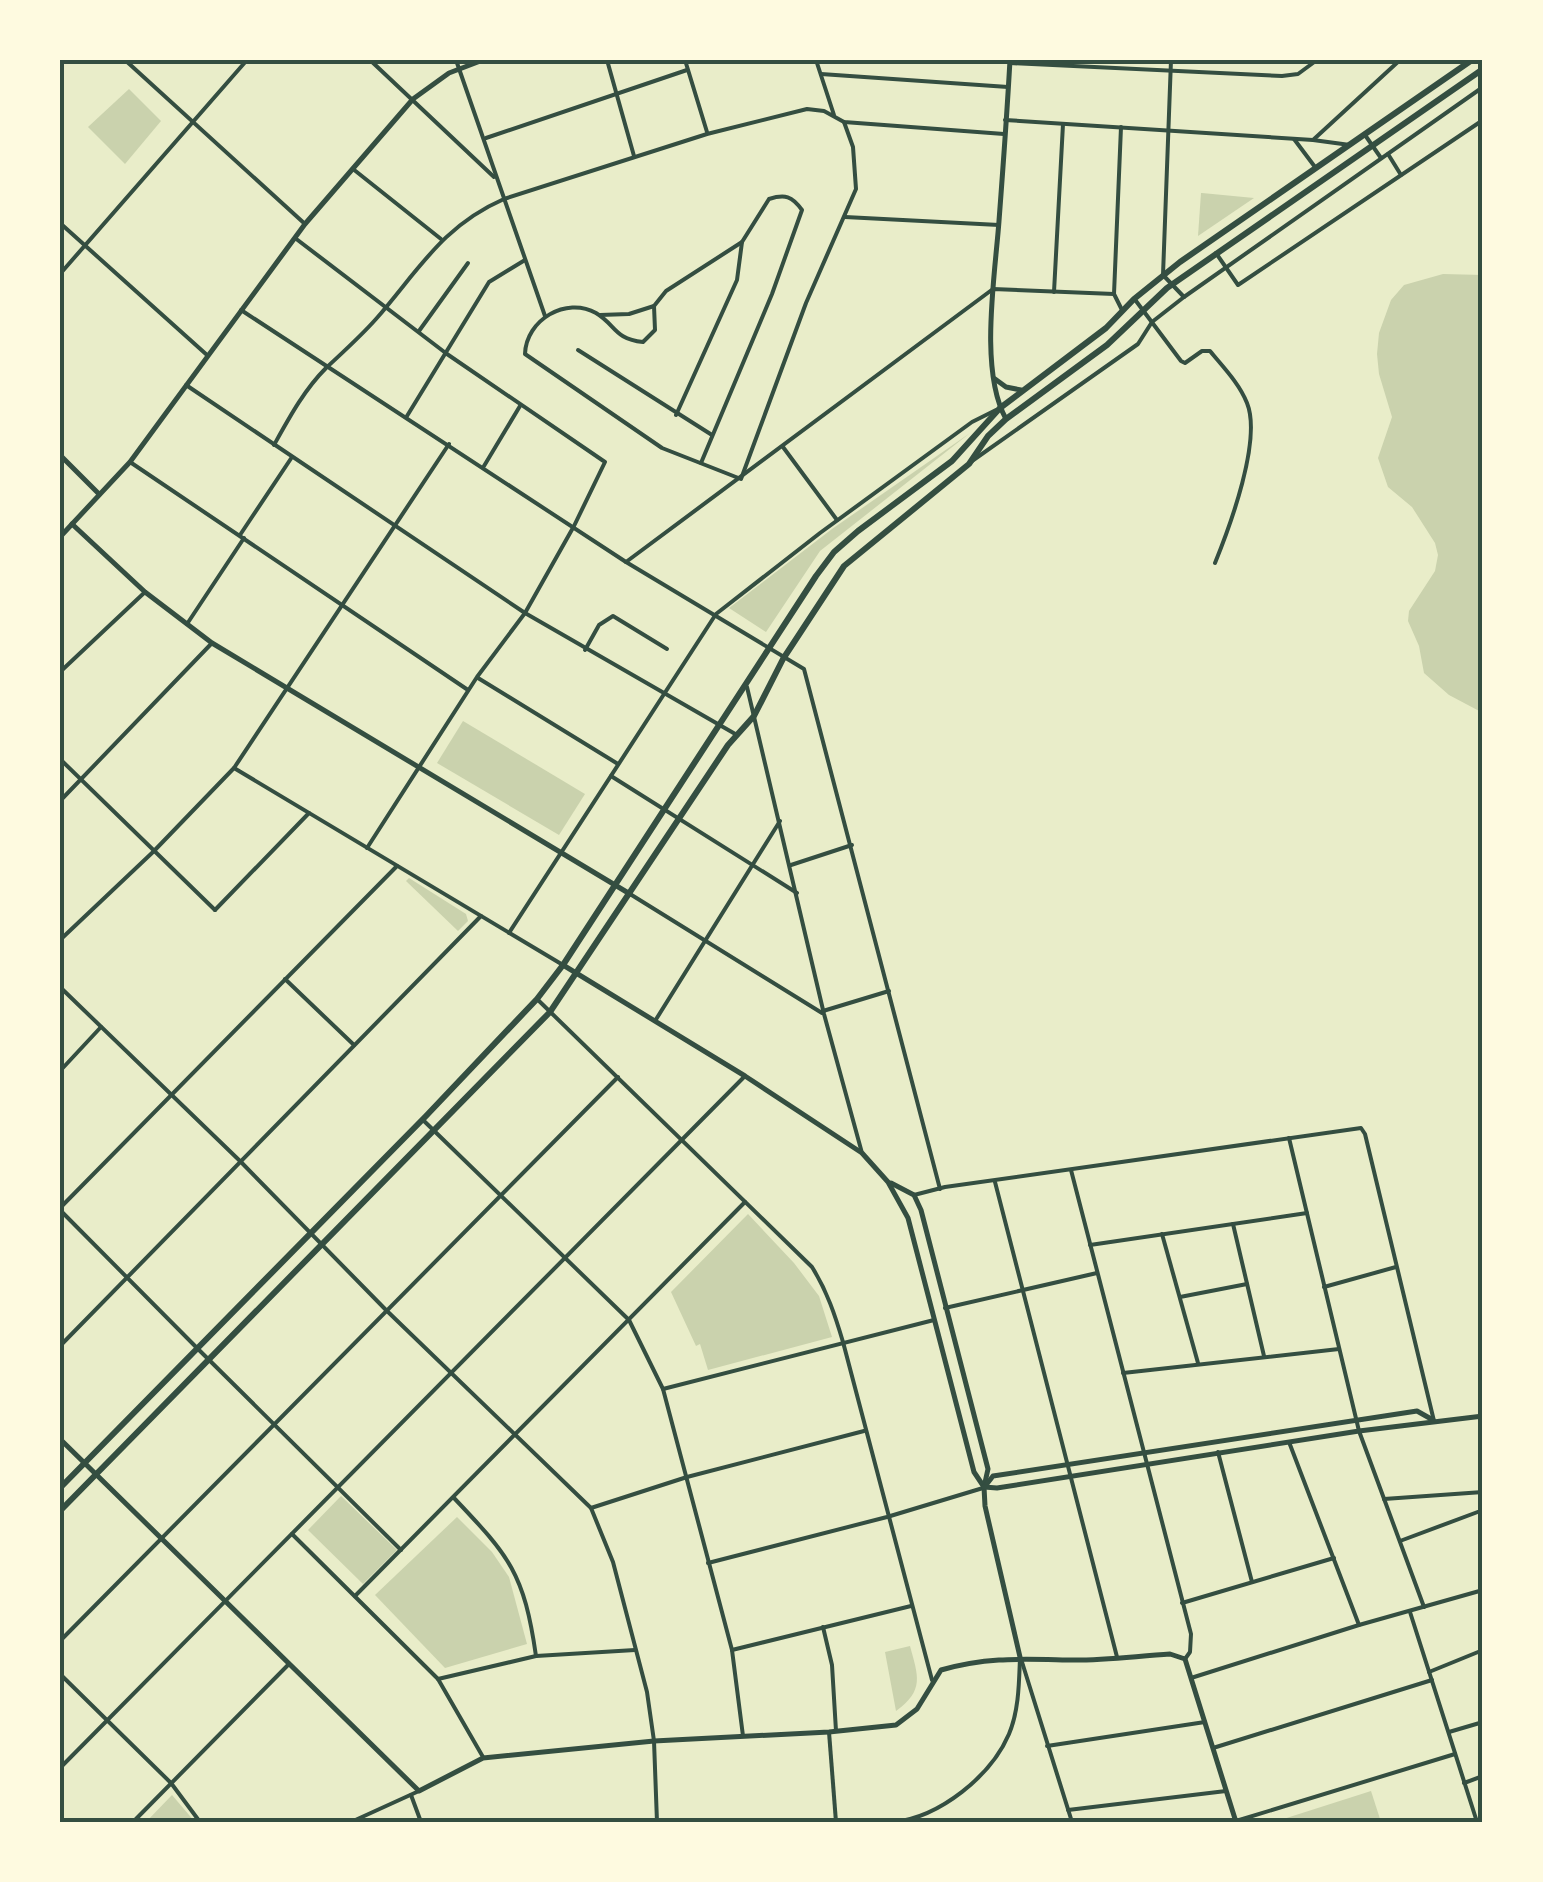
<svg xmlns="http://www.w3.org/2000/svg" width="1543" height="1882" font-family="'Source Sans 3',sans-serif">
  <rect width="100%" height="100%" fill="#e9edc9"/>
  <g fill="#cad2ad">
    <path d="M129,89L161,121L125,164L88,127Z"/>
    <path d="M1201,193H1202L1254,198L1198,236Z"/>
    <path d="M1443,274L1483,275V713L1449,695L1424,673L1419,646L1408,621L1409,611L1435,571L1438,555L1435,543L1412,507L1388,487L1378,458L1392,417L1379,374L1377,354L1379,333L1391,300L1404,285Z"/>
    <path d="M970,433L820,551L766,632L729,608L832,529Z"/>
    <path d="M463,721L585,794L559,835L437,763Z"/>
    <path d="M409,878L466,914L468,921L458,931L406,881Z"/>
    <path d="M748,1214L794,1263L819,1296L832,1337L708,1370L700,1344L696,1346L671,1292Z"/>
    <path d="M341,1496L397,1550L363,1584L308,1530Z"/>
    <path d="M457,1517L492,1552L509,1577L527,1644L445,1668L375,1595Z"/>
    <path d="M910,1646C918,1676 925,1690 896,1711L885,1652Z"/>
    <path d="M1371,1791L1381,1822H1274Z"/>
    <path d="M172,1795L195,1822H146Z"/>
  </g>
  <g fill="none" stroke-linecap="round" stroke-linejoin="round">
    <g stroke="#344e41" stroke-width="4">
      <path d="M60,759L215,910"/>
      <path d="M60,1210L198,1349"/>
    </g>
    <g stroke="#344e41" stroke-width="4">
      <path d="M125,60L305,224"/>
      <path d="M370,60L494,177"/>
      <path d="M456,60L545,316"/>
      <path d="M607,60L634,156"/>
      <path d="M685,60L707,132"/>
      <path d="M816,60L834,115"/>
      <path d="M1171,60L1163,275L1184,297"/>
      <path d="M1010,63L1282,76L1298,74L1317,60"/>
      <path d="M821,74L1008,87"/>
      <path d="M1005,120L1313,140L1350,145"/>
      <path d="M1121,127L1114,294L1122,310"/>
      <path d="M1365,135L1381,158"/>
      <path d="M486,138L687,70"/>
      <path d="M1294,139L1315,167"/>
      <path d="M1313,140L1400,60"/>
      <path d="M1388,154L1401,175"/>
      <path d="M353,169L441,239"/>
      <path d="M845,217L999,225"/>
      <path d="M60,223L207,355"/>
      <path d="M295,238L447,354L605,462L574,526L525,613L477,677L367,848"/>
      <path d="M742,242L666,291L654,306L655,330L643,342C614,339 616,325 596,313C566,296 526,320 525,354L662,448L741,479L806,303L856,189L853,147L844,122"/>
      <path d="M1216,253L1238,285L1483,120"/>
      <path d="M60,274L247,60"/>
      <path d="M1054,292L1063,124"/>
      <path d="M1136,301L1181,361L1185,363L1202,351H1210C1223,367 1239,383 1247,403C1262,440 1230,526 1215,563"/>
      <path d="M241,310L626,562L804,669L940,1189"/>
      <path d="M600,315L629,314L654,306"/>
      <path d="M419,331L468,263"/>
      <path d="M578,350L712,435"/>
      <path d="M186,385L525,613L737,735"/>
      <path d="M676,415L737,280L742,242L769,199C785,194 792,196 802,210L772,294L701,463"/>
      <path d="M407,416L489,282L525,260"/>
      <path d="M274,445C289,418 304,390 326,368C343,352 360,337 376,319C418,271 442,226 504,199L707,134L807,109L824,111L844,122L1004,134"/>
      <path d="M783,447L837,520"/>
      <path d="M972,461L1138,344L1152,322L1184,297L1483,87"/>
      <path d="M130,462L468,690"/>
      <path d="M484,466L520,406"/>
      <path d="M240,535L292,457"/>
      <path d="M626,562L993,289L1114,294"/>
      <path d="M187,624L244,538"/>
      <path d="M585,650L599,625L613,616L667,649"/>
      <path d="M60,672L144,593"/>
      <path d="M478,678L618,764"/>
      <path d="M747,687L824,1014L862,1153"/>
      <path d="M234,768L563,965"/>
      <path d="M611,776L797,893"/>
      <path d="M60,801L212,643"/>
      <path d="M791,865L852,845"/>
      <path d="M630,894L822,1013"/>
      <path d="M215,910L309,813"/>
      <path d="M509,933L716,614L820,533L972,422L996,410"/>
      <path d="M60,940L153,852L234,768L449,444"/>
      <path d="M285,979L354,1045"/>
      <path d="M60,987L240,1161L386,1310L591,1508L613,1562L647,1692L654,1741L657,1822"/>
      <path d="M537,999L812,1267C827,1291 835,1315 843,1342L932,1680"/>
      <path d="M823,1011L889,991"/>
      <path d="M655,1021L780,821"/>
      <path d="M60,1071L101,1027"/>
      <path d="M423,1120L629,1320L663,1389L732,1650L743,1736"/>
      <path d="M1289,1138L1359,1431L1424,1607"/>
      <path d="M1071,1170L1191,1634L1190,1652L1185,1659"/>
      <path d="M995,1182L1117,1657"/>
      <path d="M914,1195L945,1187L1361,1128L1365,1134L1434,1421"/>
      <path d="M60,1208L397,866"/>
      <path d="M1233,1224L1264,1356"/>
      <path d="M1162,1234L1198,1363"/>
      <path d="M1090,1245L1307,1213"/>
      <path d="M1324,1287L1396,1267"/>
      <path d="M1180,1297L1247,1284"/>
      <path d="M945,1308L1097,1273"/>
      <path d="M60,1346L481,916"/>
      <path d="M198,1349L401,1550"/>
      <path d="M1123,1373L1339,1349"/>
      <path d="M663,1389L934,1320"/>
      <path d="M1289,1442L1359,1625"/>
      <path d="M1218,1452L1252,1582"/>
      <path d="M454,1498C510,1557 524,1573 536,1656"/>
      <path d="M1384,1499L1483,1492"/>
      <path d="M591,1508L687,1477L864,1431"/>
      <path d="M292,1534L438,1679L483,1757"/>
      <path d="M1400,1541L1483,1510"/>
      <path d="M708,1563L887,1517L983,1488"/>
      <path d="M355,1596L745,1202"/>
      <path d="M1182,1603L1334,1558"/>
      <path d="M1410,1612L1477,1822"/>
      <path d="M823,1627L832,1665L836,1731"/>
      <path d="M60,1641L618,1077"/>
      <path d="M732,1650L911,1606"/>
      <path d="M1022,1662L1072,1822"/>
      <path d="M1429,1672L1483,1650"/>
      <path d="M60,1674L171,1783L200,1822"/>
      <path d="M1191,1678L1359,1625L1483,1590"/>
      <path d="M438,1679L536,1656L635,1650"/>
      <path d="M829,1732L836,1822"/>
      <path d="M1449,1732L1483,1722"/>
      <path d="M1047,1746L1205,1722"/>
      <path d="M1213,1748L1432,1680"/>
      <path d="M60,1768L745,1076"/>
      <path d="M1464,1783L1483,1776"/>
      <path d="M411,1795L421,1822"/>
      <path d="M1068,1810L1226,1791"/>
      <path d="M1236,1821L1455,1754"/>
      <path d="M133,1822L289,1664"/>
      <path d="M351,1822L419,1791"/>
      <path d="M894,1822C940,1817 991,1776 1009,1734C1019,1710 1019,1683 1020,1657"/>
    </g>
    <g stroke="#344e41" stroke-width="5">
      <path d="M995,379L1006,387L1021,390"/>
      <path d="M1006,419C979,371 995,276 999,221C1003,168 1007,114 1010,60"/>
      <path d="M60,455L99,494"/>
      <path d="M72,524L145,592L212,643L630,894"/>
      <path d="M60,537L130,462L305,224L413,99L449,73L483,60"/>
      <path d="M563,965L745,1076L862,1153L888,1182L908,1218L974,1472L984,1487"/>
      <path d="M891,1183L914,1195L921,1210L988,1469L984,1487L985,1506L1020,1657"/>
      <path d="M60,1439L419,1791L483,1758L654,1741L829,1732L896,1725L917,1709L941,1670C987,1657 1020,1659 1067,1660C1101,1661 1136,1656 1170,1654L1185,1659L1236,1822"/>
      <path d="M986,1485L993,1476L1417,1411L1433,1420"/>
      <path d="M984,1487L997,1488L1359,1431L1483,1416"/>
    </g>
    <g stroke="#344e41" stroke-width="6">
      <path d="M60,1488L426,1116L537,999L563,965L816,576L834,552L858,531L952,461L1000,408L1106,328L1134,299L1180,262L1472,60"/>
      <path d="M60,1511L550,1012L728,745L754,716L783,659L844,566L969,464L988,436L1006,419L1107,345L1167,288L1483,69"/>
    </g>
  </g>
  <rect width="1543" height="1882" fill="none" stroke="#fefae0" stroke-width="125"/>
  <rect x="62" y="62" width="1418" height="1758" fill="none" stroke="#344e41" stroke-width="4"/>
</svg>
